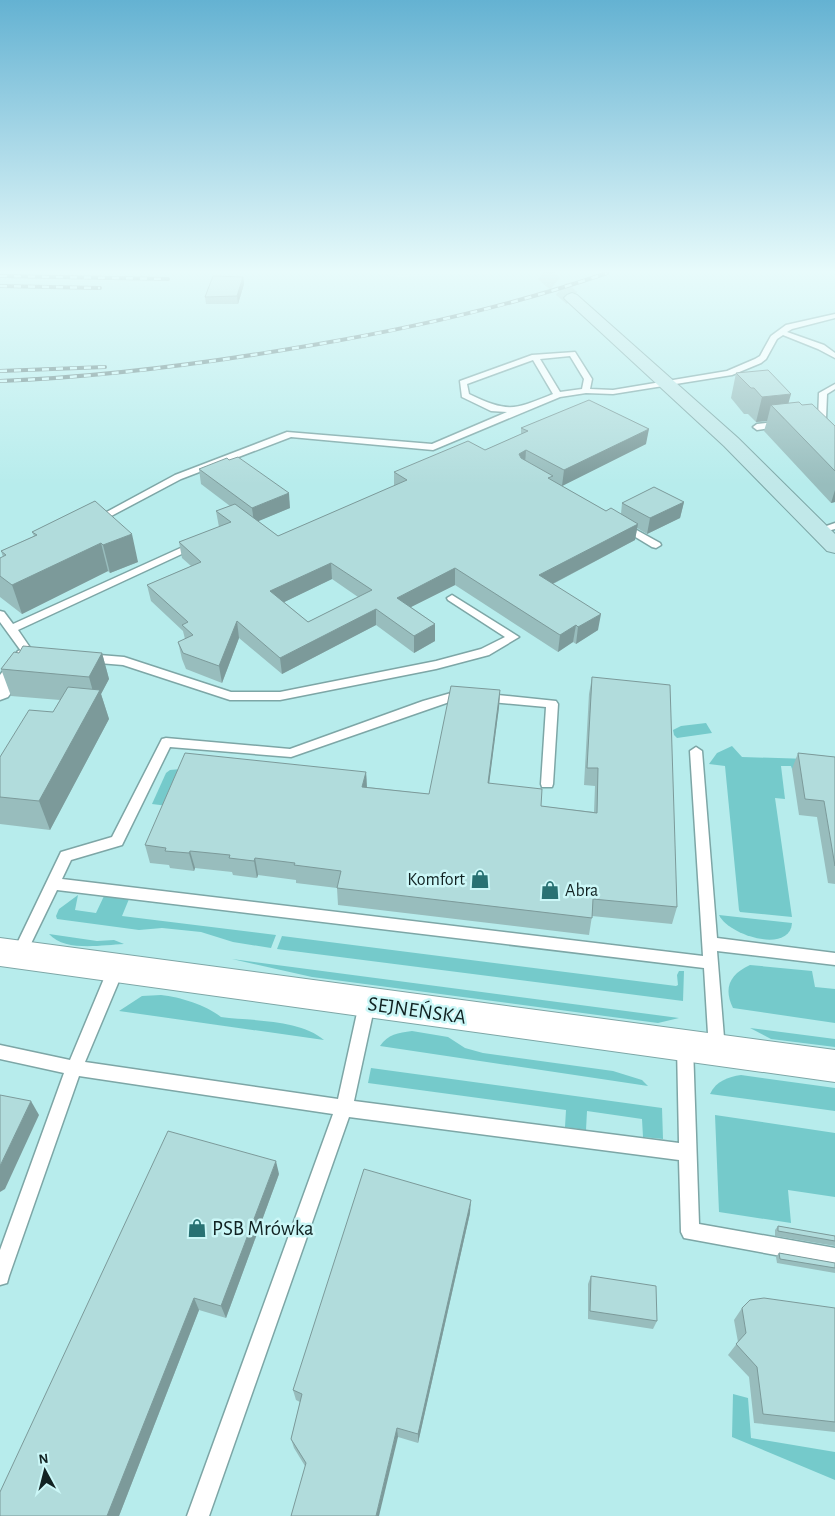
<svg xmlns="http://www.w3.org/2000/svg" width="835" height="1516" font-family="'Alegreya Sans',sans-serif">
  <rect width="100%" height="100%" fill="#cbf7f7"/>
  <path fill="#b7ecec" d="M0,273H378L399,277L497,273H835V1516H0Z"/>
  <g fill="#75cacb">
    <path d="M706,723L712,733L677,738L674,735L673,730L681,726Z"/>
    <path d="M732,746L742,757L809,759L792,769L791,766H781L785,799L775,798L792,917L740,912L739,910L725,766L709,764L717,753Z"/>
    <path d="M181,769L168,806L152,804L166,773L170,770Z"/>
    <path d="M78,895L75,910L96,913L104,896L129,899L122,916L276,935L271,948L233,942L201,932L162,928L139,930L57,919L56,916L59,909Z"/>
    <path d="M719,915L792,923C790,954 729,936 719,915Z"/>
    <path d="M49,934L97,941L114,940L124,944C101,945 65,952 49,934Z"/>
    <path d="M282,936L676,986L678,985L677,975L679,971H684L683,1001L277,949Z"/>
    <path d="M232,959L679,1018L658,1023L635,1020L312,977Z"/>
    <path d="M750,965L812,971L815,987L835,989V1023L733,1008C723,988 730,974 750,965Z"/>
    <path d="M161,995C180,997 206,1005 221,1017C252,1021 300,1019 324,1040L119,1011L142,996Z"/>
    <path d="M750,1028L835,1039V1047L771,1039Z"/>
    <path d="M412,1031L448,1037L465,1048L483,1053L613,1071L642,1080L648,1086L380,1046C388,1034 398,1033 412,1031Z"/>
    <path d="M371,1068L662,1108L663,1139L643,1137L642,1119L587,1111L586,1130L565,1127L566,1110L368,1083Z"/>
    <path d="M741,1075L835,1088V1111L710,1094C716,1081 728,1077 741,1075Z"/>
    <path d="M715,1115L835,1133V1197L788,1190L791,1223L719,1212Z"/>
    <path d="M733,1394L748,1398L751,1438L835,1452V1480L732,1437Z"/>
  </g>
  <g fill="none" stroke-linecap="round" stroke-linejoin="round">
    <path stroke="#a6cccc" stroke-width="16" stroke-dasharray="16 8" stroke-linecap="butt" d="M543,273L572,298"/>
    <g stroke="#7da6a6" stroke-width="3">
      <g id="service">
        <path d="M835,314V318L792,329L787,332L824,345L835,353V358L818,349L783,335L777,339L766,359L761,363L732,375L613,394L586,393L560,397L433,450L291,437L181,479L98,523H92L90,521L175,475L287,432L432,444L507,412L491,411L462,397L460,381L532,355L575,352L592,379L590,389L613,390L727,371L755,359L760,356L771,336L786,325ZM570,356L584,379L582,389L560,392L540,359ZM533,360L553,394C513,410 509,413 469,394L467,384Z"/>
        <path d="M835,384V389L827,394L826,419L835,428V436L818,420L819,393Z"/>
        <path d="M782,421L786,424L785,426L757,430L753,427L757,424Z"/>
        <path d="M622,522L660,543L661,545L656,548L652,547L619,527V523Z"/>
        <path d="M835,523V529L820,533L815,530Z"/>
        <path d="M196,541L201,544L199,546L18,630L31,649L42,650L44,653L42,656L24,655L0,622V611L4,612L13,624Z"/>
        <path d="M452,595L519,637L489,655L436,669L280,700H230L123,665L87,662L81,658L87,654L124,657L231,692H280L436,661L481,649L505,637L448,600L447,598Z"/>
        <path d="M458,691L556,701L558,704L553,784L552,787H542L541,784L546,707L458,699L291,757L170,747L122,845L71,860L62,879L703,956L690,751L696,747L702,751L717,938L835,953V965L717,951L725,1050L723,1055L717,1057L711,1055L709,1050L704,968L57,890L24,958L19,960L14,958L12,954L61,852L112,837L162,739L166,738L290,749L423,701Z"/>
        <path d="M116,963L121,964L124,969L85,1062L338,1099L359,1004L362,999L367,997L372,999L375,1004L354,1101L679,1143L677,1046L679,1041L685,1039L691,1041L693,1046L699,1224L835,1248V1266L684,1238L681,1232L679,1160L349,1117L209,1516H187L333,1114L79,1076L9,1276L7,1283L0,1285V1250L64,1073L0,1059V1045L70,1060L108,969L111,964Z"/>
      </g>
    </g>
    <g stroke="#7da6a6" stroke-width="3">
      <path id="minor" d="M26,649L34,651L37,656L8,697L0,700V675L18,651Z"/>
    </g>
    <g stroke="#7da6a6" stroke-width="2">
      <path id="tertiary" d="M0,938L835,1050V1082L0,966Z"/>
    </g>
    <g stroke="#7da6a6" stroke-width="2">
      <path id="secondary" d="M572,293L577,295L738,438L835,534V553L827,551L724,446L567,301L564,298L567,295Z"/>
    </g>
    <use href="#service" fill="#fff" fill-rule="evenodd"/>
    <use href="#minor" fill="#fff" fill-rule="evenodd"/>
    <use href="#tertiary" fill="#fff" fill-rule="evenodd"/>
    <use href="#secondary" fill="#c1e8e9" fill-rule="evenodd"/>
    <g stroke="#688686" stroke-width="4">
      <g id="rail">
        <path d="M0,276L168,279"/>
        <path d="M0,286L100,288"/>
        <path d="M0,371L105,367"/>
        <path d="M0,381C105,377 209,363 313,345C413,328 511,306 607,273"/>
      </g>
    </g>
    <use href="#rail" stroke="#cbf7f7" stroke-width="2.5" stroke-dasharray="7" stroke-linecap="butt"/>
  </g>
  <g fill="#98bdbd" fill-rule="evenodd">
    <path d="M243,277L244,284L238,304H206L205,297Z"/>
    <path d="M736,373L789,403L802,405L835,426V502L831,503L764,431L767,421L756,422L748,414H744L731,398Z"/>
    <path d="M521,428L646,444L562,486L606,511L621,514L622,503L684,502L680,518L647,534L637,528L635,540L553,584L598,630L576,644L573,642L558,652L455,585L411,607L435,624V641L414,653L376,625L282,674L239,638L222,683L186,669L182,659L178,642L185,639L183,631L151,601L147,585L191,566L182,558L179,542L219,527L216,511L230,506L201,484L199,469L290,508L258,521L278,536L394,486V472L485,450L521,434ZM332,579L358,597L308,622L284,602Z"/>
    <path d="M95,501L138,562L110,573L108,571L22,614L0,597V558L3,557L1,551L34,536L32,532Z"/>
    <path d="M19,653H102L109,679L101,694L109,719L50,830L0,824V757L53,712L60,700L11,696L1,669Z"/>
    <path d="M592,677L677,907L672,924L592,916L589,935L338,905L337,888L296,883V880L258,875L257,878L233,875L232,872L195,868L194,871L170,868L169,865L150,863L145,845L366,772L367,787L429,794L500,690L499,707L489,783L541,806L594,812L595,786L584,785L589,694Z"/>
    <path d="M798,753L835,757V884L828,883L817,817L799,815L792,769Z"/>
    <path d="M279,1174L226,1318L199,1310L119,1516H0Z"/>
    <path d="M470,1213L418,1443L398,1437L305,1466L294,1448L291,1439L300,1402L296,1400L293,1390Z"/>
    <path d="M778,1226L835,1236V1246L775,1236V1230Z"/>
    <path d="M779,1253L835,1263V1273L777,1263L776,1257Z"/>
    <path d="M591,1276L657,1321L653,1329L588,1319V1284Z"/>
    <path d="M742,1308H835V1432L754,1423L749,1377L728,1355L738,1342L734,1320Z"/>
  </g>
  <g fill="#7c9a9a">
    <path d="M243,277L244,284L238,304L237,296Z"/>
    <path d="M791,394L784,419L771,405L767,421L756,422L762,397Z"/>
    <path d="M649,429L646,444L562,486L564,470Z"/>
    <path d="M526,450L525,465L519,454Z"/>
    <path d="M835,490V502L831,503Z"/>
    <path d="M289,493L290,508L254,523L252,508Z"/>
    <path d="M684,502L680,518L647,534L650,518Z"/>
    <path d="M638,524L635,540L537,592L539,575Z"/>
    <path d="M132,534L138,562L110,573L103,545Z"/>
    <path d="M101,543L108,571L22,614L12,585Z"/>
    <path d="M331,563L332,579L272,608L270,591Z"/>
    <path d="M455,568V585L397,614V598Z"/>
    <path d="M376,609V625L282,674L280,658Z"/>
    <path d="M601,614L598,630L576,644L578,627Z"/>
    <path d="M237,621L239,638L222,683L219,666Z"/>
    <path d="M435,624V641L414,653V636Z"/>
    <path d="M576,625L573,642L558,652L560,635Z"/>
    <path d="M102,653L109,679L101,694L109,719L50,830L39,801L95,699L89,677Z"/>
    <path d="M500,690L499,707L487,800L488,783Z"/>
    <path d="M366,772L367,789L362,787Z"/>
    <path d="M190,851L195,868L194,871L189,853Z"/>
    <path d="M255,858L258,875L257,878L254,861Z"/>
    <path d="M31,1101L39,1115L5,1189L0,1192V1166Z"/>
    <path d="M276,1161L279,1174L226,1318L221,1306Z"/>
    <path d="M471,1200L470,1213L418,1443V1434Z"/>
    <path d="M194,1298L199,1310L119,1516H107Z"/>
    <path d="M397,1428L398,1437L379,1516H376Z"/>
  </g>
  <g fill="#b1dcdc" stroke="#7c9a9a" fill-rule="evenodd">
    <path d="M213,276L243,277L237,296L205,297Z"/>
    <path d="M768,370L791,394L762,397L754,388H751L736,373Z"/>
    <path d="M589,400L649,429L564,470L526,450L519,454L521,458L553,476L548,478L606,511L611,508L638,524L539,575L601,614L578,627L576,625L560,635L455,568L397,598L435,624L414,636L376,609L280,658L237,621L219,666L183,653L178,642L193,635L182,625L188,622L147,585L201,562L179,542L231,522L216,511L235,504L278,536L407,480L394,472L468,441L485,450L528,431L521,428ZM331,563L372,590L308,622L270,591Z"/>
    <path d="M799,402L802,405L812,404L835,426V471L771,405Z"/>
    <path d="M238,457L289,493L252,508L199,469L227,458L229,460Z"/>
    <path d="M654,487L684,502L650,518L622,503Z"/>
    <path d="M95,501L132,534L103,545L101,543L12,585L0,576V558L6,555L1,551L37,535L32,532Z"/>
    <path d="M23,646L102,653L89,677L1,669L14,652L19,653Z"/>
    <path d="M592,677L670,685L677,907L593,899L592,918L337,888L341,871L294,865L295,863L255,858L254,861L229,858L230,855L190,851L189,853L165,851L166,848L145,845L185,753L366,772L362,787L429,794L451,686L500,690L488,783L542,789L541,806L597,813L598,768H587Z"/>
    <path d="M68,687L100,690L39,801L0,797V757L29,710L53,712Z"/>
    <path d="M798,753L835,757V866L824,801L805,799Z"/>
    <path d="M0,1095L31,1101L0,1166Z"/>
    <path d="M168,1131L276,1161L221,1306L194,1298L107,1516H0V1492Z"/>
    <path d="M364,1169L471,1200L418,1434L397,1428L376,1516H291L306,1463L291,1439L302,1394L293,1390Z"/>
    <path d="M778,1226L835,1236V1241L778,1231Z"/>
    <path d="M779,1253L835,1263V1268L780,1259Z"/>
    <path d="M591,1276L656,1286L657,1321L590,1311Z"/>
    <path d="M764,1298L835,1308V1422L763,1414L757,1367L736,1344L746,1333L742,1308L750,1300Z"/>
  </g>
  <linearGradient id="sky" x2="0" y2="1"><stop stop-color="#64b2d2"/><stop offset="0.56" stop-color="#e8fbfb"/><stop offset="1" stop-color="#e8fbfb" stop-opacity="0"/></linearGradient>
  <rect width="835" height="485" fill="url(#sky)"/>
  <defs>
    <g id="shop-bare" transform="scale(1.5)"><path d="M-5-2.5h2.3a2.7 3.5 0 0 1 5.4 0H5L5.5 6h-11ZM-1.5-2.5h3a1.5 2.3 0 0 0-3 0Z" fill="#287273" stroke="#cbf7f7" stroke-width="2.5" paint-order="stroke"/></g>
  </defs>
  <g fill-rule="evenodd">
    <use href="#shop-bare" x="480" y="879"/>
    <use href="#shop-bare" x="550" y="890"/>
    <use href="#shop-bare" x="197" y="1228"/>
  </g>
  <g text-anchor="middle" stroke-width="5" stroke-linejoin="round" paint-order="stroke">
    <g font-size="18" fill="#122" stroke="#cbf7f7" text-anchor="end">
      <text x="465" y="885">Komfort</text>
      <text x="565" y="896" text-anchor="start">Abra</text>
    </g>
    <g font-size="21" fill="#122" stroke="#cbf7f7">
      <text transform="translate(417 1010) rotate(8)" y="7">SEJNEŃSKA</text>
    </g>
    <g font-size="21" fill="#122" stroke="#cbf7f7" text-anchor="start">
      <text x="212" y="1235">PSB Mrówka</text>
    </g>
  </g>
  <g transform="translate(45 1471) rotate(353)" stroke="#cbf7f7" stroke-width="4" paint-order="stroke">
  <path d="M0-4L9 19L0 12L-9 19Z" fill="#112222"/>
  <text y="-8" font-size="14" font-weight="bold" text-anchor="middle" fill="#112222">N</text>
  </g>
</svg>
